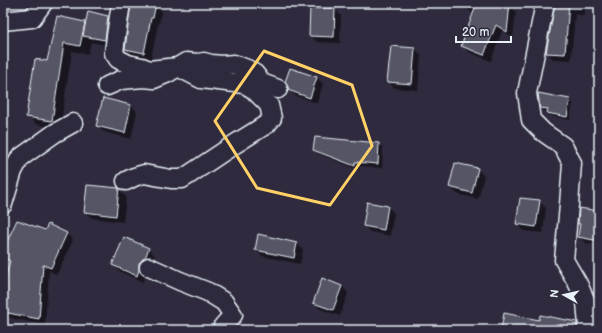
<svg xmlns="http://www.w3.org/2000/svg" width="602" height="333" font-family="'Balsamiq Sans',sans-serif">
  <rect width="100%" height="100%" fill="#2f2a3d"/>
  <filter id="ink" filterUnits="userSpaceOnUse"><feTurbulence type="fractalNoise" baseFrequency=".025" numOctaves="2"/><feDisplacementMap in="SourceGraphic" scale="8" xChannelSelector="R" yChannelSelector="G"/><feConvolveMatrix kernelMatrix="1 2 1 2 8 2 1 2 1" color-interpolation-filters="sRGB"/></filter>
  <g filter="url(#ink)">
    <g fill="#0007">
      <path d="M134,3H163L159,24H158L151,59L133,55L126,48Z"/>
      <path d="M468,3H506L510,5L516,12L513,37L502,31L491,61L469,52L463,46L474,15L466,7Z"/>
      <path d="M556,3H586L584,16L575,14L571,60L553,59L547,52Z"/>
      <path d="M335,9L341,16L340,43L317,42L310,36Z"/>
      <path d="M89,13L108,17L115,23L111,46L91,42L88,54L72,51L60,129L36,124L28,116L48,62L58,17L85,23L86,25Z"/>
      <path d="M415,49L421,55L418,90L395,88L388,81Z"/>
      <path d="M317,78L323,84L317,103L296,96L289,90Z"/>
      <path d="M539,94L570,100L573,103L570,120L551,116L548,112L544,111L541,108Z"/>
      <path d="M131,105L137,112L131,139L104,132L97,126Z"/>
      <path d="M379,144L383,148L382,168L360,166L359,170L319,154L314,149Z"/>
      <path d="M477,169L484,176L478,199L457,194L451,187Z"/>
      <path d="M88,186L119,190L126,197L123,222L92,218L85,212Z"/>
      <path d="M539,201L546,208L543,233L524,231L517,224Z"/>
      <path d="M388,207L394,213L390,236L370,232L364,226Z"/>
      <path d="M599,212V245L586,243L579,237L581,225L579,223Z"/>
      <path d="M46,231L67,234L73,240L57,274L49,271L45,325L5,317L3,316V292L10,263L3,256V253Z"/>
      <path d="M125,238L149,249L155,256L152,264L145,270V277L143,282L119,271L113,265Z"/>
      <path d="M297,244L303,250L300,264L262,256L256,250Z"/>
      <path d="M323,279L342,286L348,293L340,316L320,309L314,303Z"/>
    </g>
    <g fill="#575565" stroke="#e8f1f8">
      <path d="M131,3H156L153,18H151L144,53L125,49Z"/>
      <path d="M477,3H510L507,32L496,25L484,55L461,46Z"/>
      <path d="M555,3H569L565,54L546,53Z"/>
      <path d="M310,8H335L334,37L309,36Z"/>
      <path d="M88,11L108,16L105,40L83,36Z"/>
      <path d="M57,16L85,22L80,46L64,43L52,121L26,117L35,59L47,61Z"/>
      <path d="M391,46L415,48L412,84L387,82Z"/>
      <path d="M290,68L317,77L310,98L288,90V87L285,82Z"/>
      <path d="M538,93L570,99L567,117L547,113L548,109L540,108Z"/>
      <path d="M103,98L131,105L125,133L96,126Z"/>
      <path d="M315,137L379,143L378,164L355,162V166L313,150Z"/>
      <path d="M455,163L478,168L472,193L449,187Z"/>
      <path d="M87,185L119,188L116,216L84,212Z"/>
      <path d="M520,198L540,200L536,227L516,224Z"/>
      <path d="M367,202L388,206L384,230L363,226Z"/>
      <path d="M579,208L599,211V241L578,237L580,224H578Z"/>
      <path d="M17,220L45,230L48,224L67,233L51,268L43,265L39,319L3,312V287L10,261L3,257V250Z"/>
      <path d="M258,234L297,243L294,258L255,250Z"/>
      <path d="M124,237L149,248L145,258L143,259L139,263V270L137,276L112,265Z"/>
      <path d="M322,278L342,286L333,310L313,303Z"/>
      <path d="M504,313L539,320L540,315L577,322V324L576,330H501Z"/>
    </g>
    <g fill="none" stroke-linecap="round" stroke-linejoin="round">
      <g stroke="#e8f1f8" stroke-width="21">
        <g id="minor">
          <path d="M121,3L116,36L114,53L118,59L128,64L142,67L149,70L178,67L201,79L244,84L253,89L269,105L272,118L267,124L235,144L187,176L182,179H171L144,174L134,177L126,181"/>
          <path d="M545,3L527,93L531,120L543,132L563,146L572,163L569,205L564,260L578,284L586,302L588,326L586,330"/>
          <path d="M3,21L32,18L43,3"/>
          <path d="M107,86L121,80L143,78L154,79L168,73L186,62L198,63L204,62L211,64L222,65L234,64L247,69L255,74L262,83L278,89"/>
          <path d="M3,204L13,171L20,158L55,133L73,123"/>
          <path d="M149,267L180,281L208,292L224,302L233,315L223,326L222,330"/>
        </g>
      </g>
      <use href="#minor" stroke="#2f2a3d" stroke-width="18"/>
    </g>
  </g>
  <path fill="none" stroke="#ffd166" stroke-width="3" stroke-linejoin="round" d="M264,51L352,85L372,146L330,205L257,188L215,121Z"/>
  <rect width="602" height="333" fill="none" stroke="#2f2a3d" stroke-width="16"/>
  <rect x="8" y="8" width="586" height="317" fill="none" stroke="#e8f1f8" stroke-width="1.5" filter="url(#ink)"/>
  <g transform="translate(564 295) rotate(278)" stroke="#2f2a3d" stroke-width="3" paint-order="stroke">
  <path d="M0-3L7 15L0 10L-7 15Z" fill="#e8f1f8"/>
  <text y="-6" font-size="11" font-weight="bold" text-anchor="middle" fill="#e8f1f8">N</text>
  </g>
  <path d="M456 36v6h55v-6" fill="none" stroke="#e8f1f8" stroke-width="2"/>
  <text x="462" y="36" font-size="12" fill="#e8f1f8" stroke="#2f2a3d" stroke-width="3" paint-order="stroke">20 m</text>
</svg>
